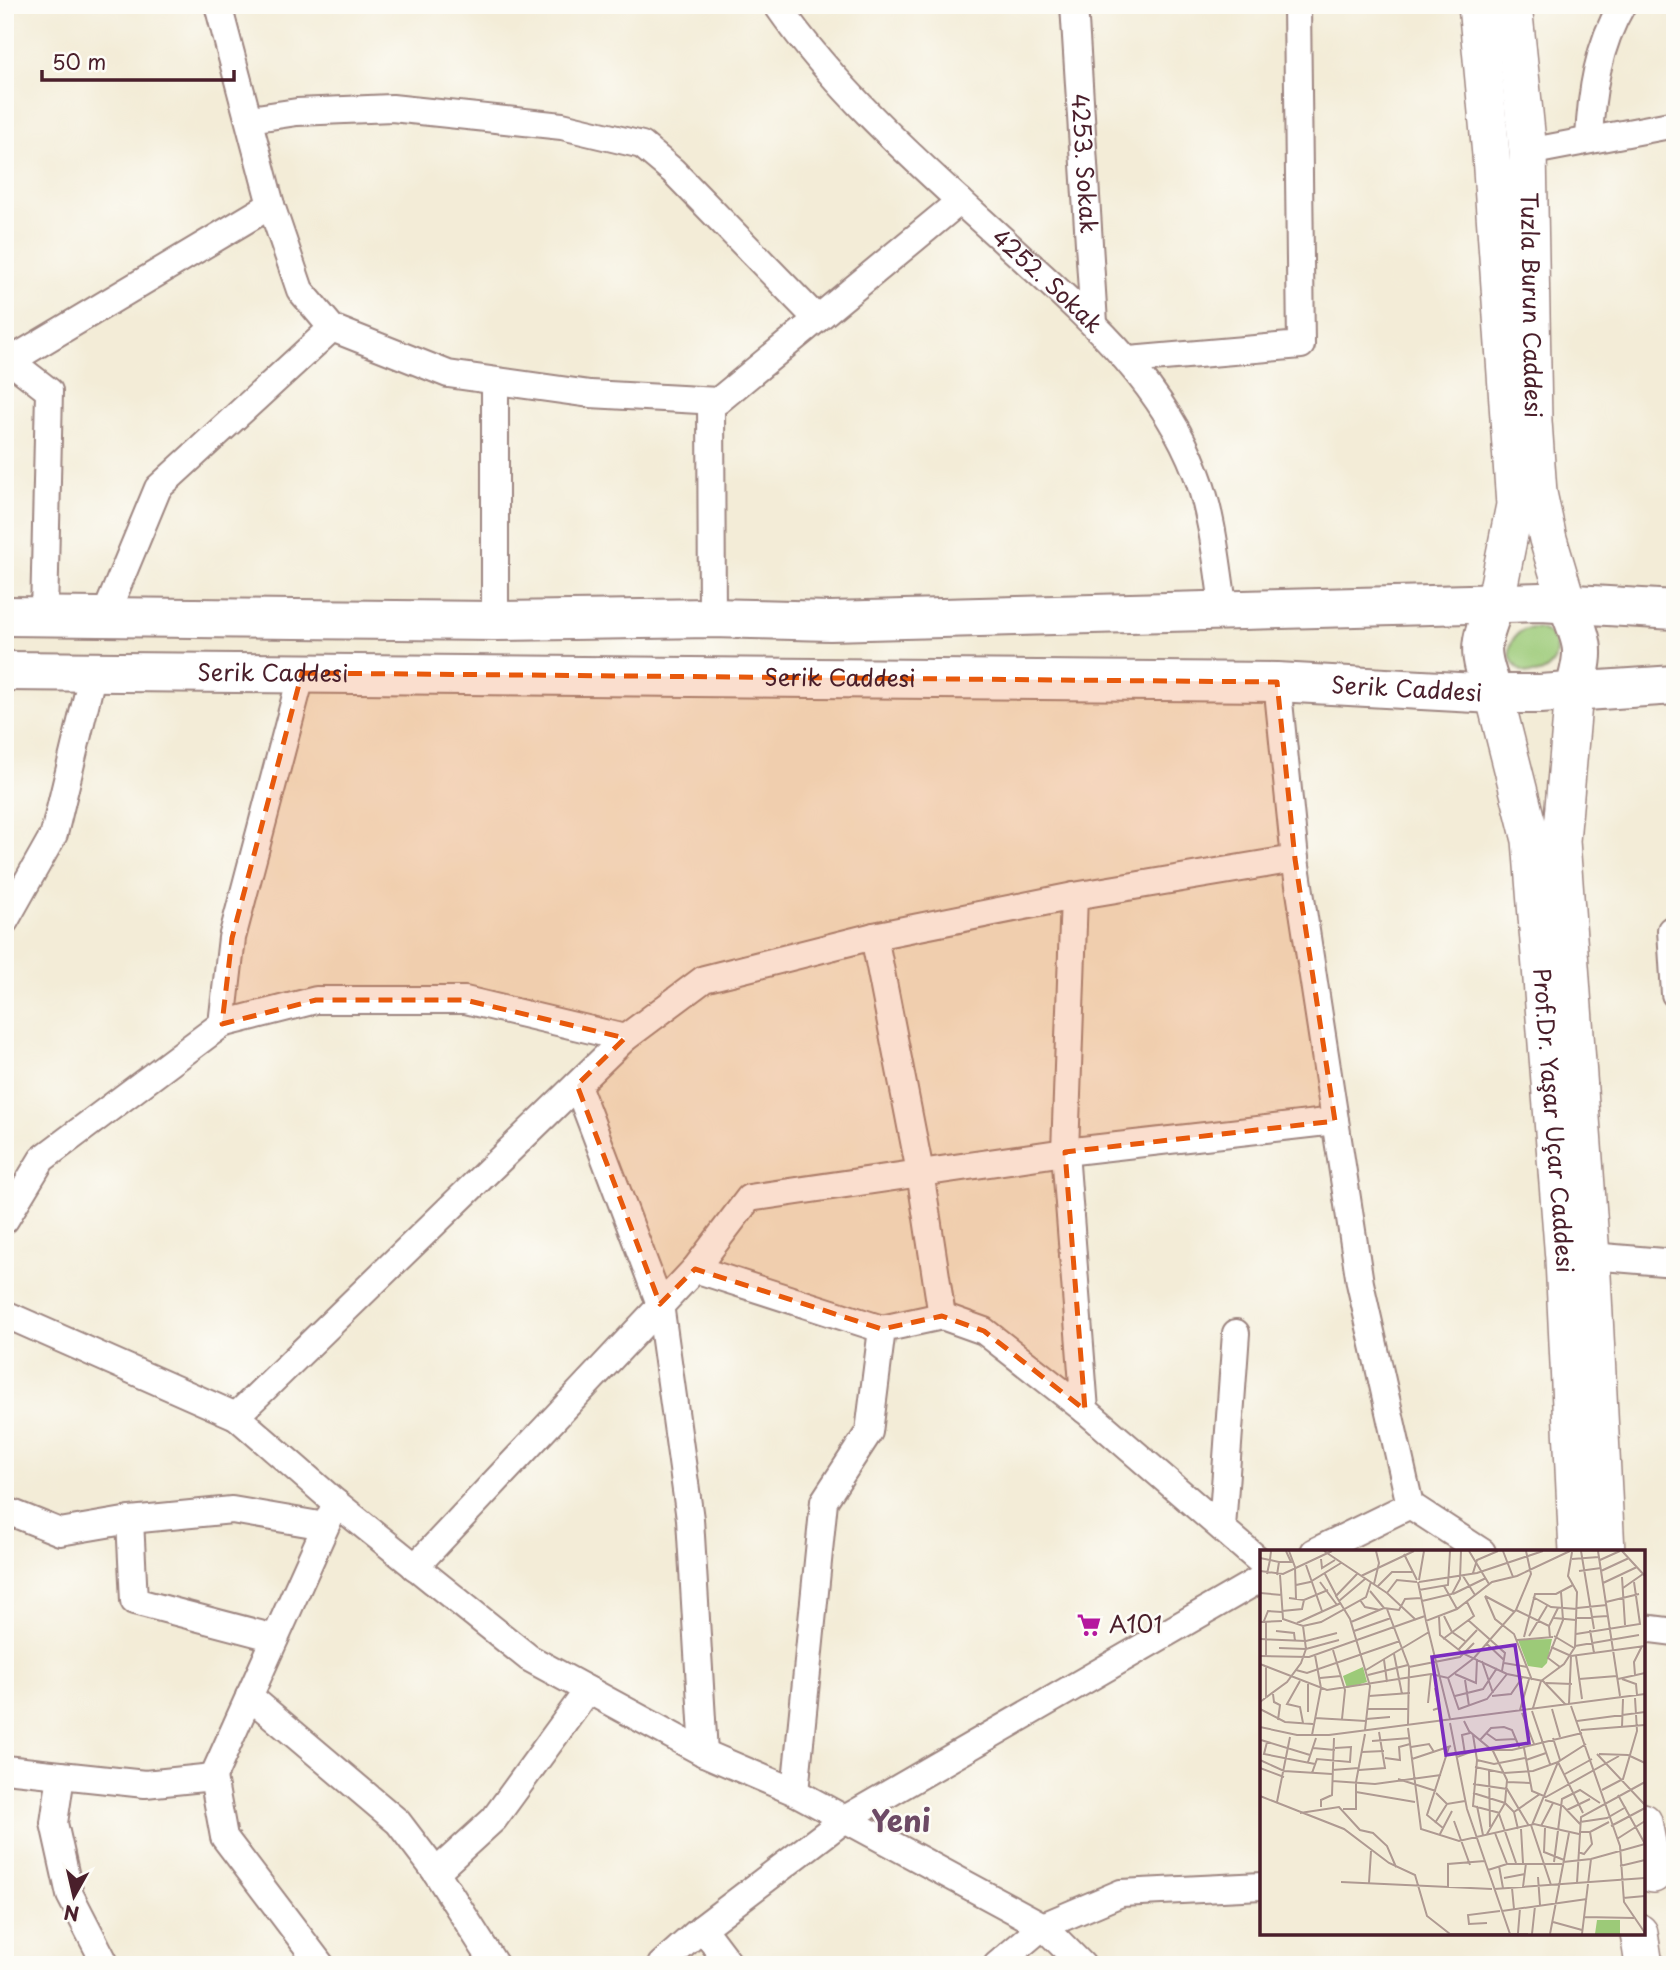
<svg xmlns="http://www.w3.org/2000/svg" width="1680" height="1970" font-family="'Playpen Sans',sans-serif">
  <rect width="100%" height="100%" fill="#fdfcf7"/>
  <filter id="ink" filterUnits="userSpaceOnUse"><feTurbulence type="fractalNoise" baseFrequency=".0143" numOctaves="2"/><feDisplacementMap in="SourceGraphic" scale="14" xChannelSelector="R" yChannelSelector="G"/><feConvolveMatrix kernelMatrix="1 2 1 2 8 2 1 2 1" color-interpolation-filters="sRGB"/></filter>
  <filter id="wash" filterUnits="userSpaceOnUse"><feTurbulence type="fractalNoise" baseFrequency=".00686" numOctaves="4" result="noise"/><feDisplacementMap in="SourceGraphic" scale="28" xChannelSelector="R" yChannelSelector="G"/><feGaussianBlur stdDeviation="1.57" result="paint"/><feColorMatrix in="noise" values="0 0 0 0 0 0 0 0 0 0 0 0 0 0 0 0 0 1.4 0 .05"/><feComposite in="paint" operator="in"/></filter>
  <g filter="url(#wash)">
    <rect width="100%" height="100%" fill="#f3ecd7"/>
    <circle fill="#9cca78" stroke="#737452" stroke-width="2" cx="1533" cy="651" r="23"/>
  </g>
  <g filter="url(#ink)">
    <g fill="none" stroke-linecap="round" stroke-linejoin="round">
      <g stroke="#9e8681" stroke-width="30">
        <g id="minor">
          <path d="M218,5L271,205L300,290L332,328L448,374L590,394L718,401L960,201"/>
          <path id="s1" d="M777,5C843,100 932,175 1016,252C1087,317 1161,380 1196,472C1213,516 1217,565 1224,612"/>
          <path id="s2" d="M1074,5L1094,323"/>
          <path d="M250,119L297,112L392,108L562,126L642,145L673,171L817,319"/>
          <path d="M1589,139C1591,93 1598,46 1622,5"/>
          <path d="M1528,152L1675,124"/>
          <path d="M5,357L49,391L44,616"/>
          <path d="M1129,360L1301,345L1297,5"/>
          <path d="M10,361L271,205"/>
          <path d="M495,381V621"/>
          <path d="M711,401L712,618"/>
          <path d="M105,616L158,488L332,328"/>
          <path d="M1277,682L1295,859L1360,1283L1410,1505"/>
          <path d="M1074,896L1065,1152L1085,1410"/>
          <path d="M5,921L54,834L93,672"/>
          <path d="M1675,930H1671L1675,994"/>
          <path d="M874,936L920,1172L942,1316"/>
          <path d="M222,1024L232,938L302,673"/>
          <path d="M577,1085L660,1304L690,1519L704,1753"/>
          <path d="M5,1220L42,1159L222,1024L316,1000H465L625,1038"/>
          <path d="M1591,1256L1675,1263"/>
          <path d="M695,1269L882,1329"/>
          <path d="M5,1314L236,1416L336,1503L529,1658L704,1753L795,1792L1043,1926L1082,1965"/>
          <path d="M236,1416L625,1038L704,979L874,936L1074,896L1295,859"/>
          <path d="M5,1510L60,1532L130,1520L134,1601L275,1638"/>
          <path d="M130,1520L232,1510L325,1526"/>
          <path d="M1222,1528L1236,1333"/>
          <path d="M1314,1552L1410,1505L1482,1552"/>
          <path d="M415,1567L695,1269L749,1198L1065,1152L1335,1121"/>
          <path d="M1643,1628L1675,1632"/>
          <path d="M249,1696L398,1822L436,1872L495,1965"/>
          <path d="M5,1769L145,1784L213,1777"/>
          <path d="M61,1775L54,1823L70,1895L106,1965"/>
          <path d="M795,1792L824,1501L869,1432L882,1329L942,1316L984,1331L1085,1410L1262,1563"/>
          <path d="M436,1872L494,1819L588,1690"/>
          <path d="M702,1928L730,1965"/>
          <path d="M321,1965L224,1837L213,1777L336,1503"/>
          <path d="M661,1965L702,1928L845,1819L1262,1578"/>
          <path d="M997,1965L1043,1926L1121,1893L1262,1886"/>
        </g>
      </g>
      <g stroke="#9e8681" stroke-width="40">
        <g id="secondary">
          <path d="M1477,5L1491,155L1515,505L1495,604"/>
          <path id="s3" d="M1513,5L1528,152L1533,421L1538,493L1548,539L1567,603"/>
          <path d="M1574,692L1561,841L1591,1256L1606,1552"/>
          <path id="s4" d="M1494,694L1531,840L1564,1259L1578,1552"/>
          <path d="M1643,1822L1653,1874"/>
          <path d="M1639,1933L1644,1965"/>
        </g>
      </g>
      <g stroke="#9e8681" stroke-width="42">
        <g id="trunk">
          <path d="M1567,603C1584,645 1587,649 1574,692"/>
          <path d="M5,616L495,621L712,618L830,621L1541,602L1675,610"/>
          <path id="s5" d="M5,671L1277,682L1494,694H1540L1675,685"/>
          <path d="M1494,694C1477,651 1479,646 1495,604"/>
        </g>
      </g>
      <use href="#minor" stroke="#fff" stroke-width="26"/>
      <use href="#secondary" stroke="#fff" stroke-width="37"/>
      <use href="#trunk" stroke="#fff" stroke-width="38"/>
    </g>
  </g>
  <path fill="#e8590c" fill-opacity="0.2" stroke="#e8590c" stroke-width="5" stroke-dasharray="14 9" stroke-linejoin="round" d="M302,673L1277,682L1295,859L1335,1121L1065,1152L1085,1410L984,1331L942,1316L882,1329L695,1269L660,1304L577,1085L625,1038L465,1000H316L222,1024L232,938Z"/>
  <defs>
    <g id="supermarket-bare" transform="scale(1.89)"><path d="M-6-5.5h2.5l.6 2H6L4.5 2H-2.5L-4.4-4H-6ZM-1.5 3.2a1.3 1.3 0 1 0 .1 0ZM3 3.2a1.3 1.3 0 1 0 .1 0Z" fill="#b5179e" stroke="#fdfcf7" stroke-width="2.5" paint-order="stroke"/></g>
  </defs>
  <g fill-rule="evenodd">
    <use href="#supermarket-bare" x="1089" y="1625"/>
  </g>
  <g text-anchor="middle" stroke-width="5" stroke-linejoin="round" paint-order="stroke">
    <g font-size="23" fill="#4a1f2b" stroke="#fdfcf7">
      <text dy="8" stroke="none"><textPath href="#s2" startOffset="159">4253. Sokak</textPath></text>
      <text dy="8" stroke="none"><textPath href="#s1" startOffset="387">4252. Sokak</textPath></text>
      <text dy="8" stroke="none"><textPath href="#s3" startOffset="301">Tuzla Burun Caddesi</textPath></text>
      <text dy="8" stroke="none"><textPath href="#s5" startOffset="268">Serik Caddesi</textPath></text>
      <text dy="8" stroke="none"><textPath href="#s5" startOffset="835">Serik Caddesi</textPath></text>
      <text dy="8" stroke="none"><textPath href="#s5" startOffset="1402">Serik Caddesi</textPath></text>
      <text dy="8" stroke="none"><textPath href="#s4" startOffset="432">Prof.Dr. Yaşar Uçar Caddesi</textPath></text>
    </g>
    <g font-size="23" fill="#4a1f2b" stroke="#fdfcf7" text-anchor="start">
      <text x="1109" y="1633">A101</text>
    </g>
    <g font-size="30" font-weight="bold" fill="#6d4a65" stroke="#fdfcf7">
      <text x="901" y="1832">Yeni</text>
    </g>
  </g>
  <g transform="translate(1260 1550)">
    <rect width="385" height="385" fill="#f3ecd7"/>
    <path d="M292,89L287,113L282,118L268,116L258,90ZM103,117L107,132L87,138L83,126ZM337,370H360V384H335Z" fill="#9cca78"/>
    <path fill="none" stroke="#af9a92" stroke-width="2" d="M11,1L10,10L19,12L17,25M29,1L35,17L36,49M64,1L127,43L156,70M209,1L229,34M243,1L253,27M321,1L334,79M338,1L360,146M362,1L385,26M144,4L157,30M0,8L10,10L7,24M61,9L62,18L75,10M312,9L339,7M340,10L360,1M19,12H31L26,1M46,15L62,61M0,21L23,24L72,1M319,21L341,18M341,21L369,8M98,23L76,46L90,69L110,136L105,180M213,23L217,10L238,1M65,24L76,45M20,25L23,69L43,76L61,72L106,47L111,32M101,26L154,1M203,26L215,45M362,27L365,75M159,30L164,1M60,32L77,55M158,32L166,71L197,59L232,32L257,26L310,1M159,32L217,23L283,1M343,33L377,17M114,34L119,13L116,1M36,35L50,32L81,13M118,36L132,22H152M184,36L197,59M363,38L383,24M159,40L188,35L190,1M110,41L124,58L139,60L145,49L161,48M0,43L22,45M127,43L137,30L157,32M193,44L226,28M225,46L235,69L254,84L272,130M225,46L255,62M273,47L291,57L317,59M29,48L44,50L68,40M100,50L105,57L120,60M79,51L105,29M162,51L192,44L200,29L201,1M346,52L379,44M317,58L347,55M127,59L149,117L148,175M256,60L289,76M22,61L42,59L44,50M184,66L192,82L205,91M179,67L180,85L204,104L247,124L283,131L305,154M294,68L316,70M316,68L348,66M208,70L245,103L242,121M4,71L8,61L22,62M166,71L190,169M0,72L22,71M91,72L124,58M37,73L81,53M330,80L334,103M16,81L34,83L35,91M94,81L131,68M316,84L380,74L374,32M269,86L287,56M294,86L314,98M264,87L275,44H296L313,35M290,88L289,76L298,58M0,89L46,91L77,83M183,89L214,66L207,52M257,90L293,87M227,94L244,110M315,96L379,85M291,97L311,106L385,96M19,98L46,99L79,90M73,100L85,140L82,169M198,100L217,80M134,104L142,144M0,106L49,107L165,66M6,106V71M316,106L322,149M124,110L127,132M222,111L233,143M244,113L267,117M0,114L67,140L171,124L188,128L214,108L256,60L271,24L266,1M149,117L200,107L214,93M300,117L288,108L303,70L301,42M36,120L47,123L140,91M106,120L169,82M195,124L216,133L217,109M108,125L148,115M375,125L374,112L382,96M60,128L81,126M188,128L199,160M319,129L357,126M358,129L385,123M362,129L376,134L377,145M205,130L209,156M40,131L27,154L40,157L43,173M286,133L312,134M48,134V162M13,144L14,152L20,155L18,170M109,146L150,143M195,146L223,139L237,118M232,146L251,144L262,128M6,148V116M0,152L27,132L41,113L46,99L43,76M168,153L171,124M309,154L311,106M311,156L360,296L364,352L385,383M273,158L281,131L304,114L315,97L317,42L308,26L312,2M0,159L25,172L53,174M107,159H148M199,159L227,149L247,124M292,159L300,187M173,160L179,158L175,138M260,160L269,129M272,161L290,214M262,163L274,194M55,168L106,171M106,169L130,167M204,171L209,181L233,201L247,230L245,253L227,284M317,171L385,162M190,173L207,259L250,384M0,177L37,185H69L385,144M362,177L363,149M148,178L161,279L199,291L274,274L319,284M321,180L385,175M226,183L236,190L256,189M52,185L61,138L55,105M213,185L217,210L213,256L240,263M293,188L300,210M1,190L50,205M220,190L231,178L244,177L252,180L260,199M112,191L150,188M7,192L4,204L55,214M151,197L169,194L174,202M53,198L75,200M264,198L272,241L286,247L359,206M102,202L124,201M205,204L202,185L210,183M337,204L385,255M339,204L368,205L385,213M197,207L216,200H252L322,183M125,208L140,210L139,197L150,194M152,209L191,196M0,210L24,221L72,224M217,210L234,214L265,208M266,210L286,203M48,212L56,188M215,217L244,223L273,221L298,212L323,263M0,218L24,227M72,220L99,218M99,220L125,218L119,182M229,220L230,277M52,223L57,209L90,212L91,197L75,198M305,224L332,209M138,229L176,241M72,231L115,234L181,225M247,232L271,233M213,234L247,239L269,276M342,240L363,229L377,181L375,148M96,242L155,252M176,243L187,254L205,251M213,243L245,253L254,262L258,279M358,245L385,294M0,246L84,279L129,313L155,325L167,366L190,384M285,250L303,256L320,274M17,252L30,187M217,256L223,285M61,257V250L72,245L74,188M83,259H96V232L105,184M307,260L330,249M254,262L280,244M40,263L79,257L100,280L113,283L127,296L136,317M239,264L256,313M194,271L210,315M320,272L347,268L366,257M175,273L187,254M271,275L291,335M272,275L298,212L326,194M281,276L293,253M351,276L385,258M183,278L167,265L189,197M285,278L284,302L304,310M261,279L263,313M319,282H330L349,272M235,283L247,314M180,284L192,261M357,289L385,271M318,302L324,304L332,294L330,282M294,312L302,249L320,240L340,253M303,312L331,309L385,294M239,316L243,338M360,316L385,310M228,320L247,314H302M278,327L280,355M244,328L265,324M81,332L232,339M109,333L111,301M317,333L321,267L385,232M263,337L266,313M188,338V314L225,311M252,338L254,359M234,339L385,328M363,348L385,346M242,361L327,349M324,367L374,368M293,372L322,380M227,373L209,374L208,365L240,361M258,383L260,358M189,384H268M272,384L275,356M290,384L309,283M322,384L331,309"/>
    <path fill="#7b2cbf" fill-opacity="0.15" stroke="#7b2cbf" stroke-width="3.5" d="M255,95L269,193L186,205L172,107Z"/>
    <rect width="385" height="385" fill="none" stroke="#4a1f2b" stroke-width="3.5"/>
  </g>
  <rect width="1680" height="1970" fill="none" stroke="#fdfcf7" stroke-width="28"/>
  <g transform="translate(74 1896) rotate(188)" stroke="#fdfcf7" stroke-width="5" paint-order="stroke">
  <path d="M0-5L12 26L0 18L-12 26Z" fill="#4a1f2b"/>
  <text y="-10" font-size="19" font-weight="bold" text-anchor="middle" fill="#4a1f2b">N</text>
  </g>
  <path d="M42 70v10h192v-10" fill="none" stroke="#4a1f2b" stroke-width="3.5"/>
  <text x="52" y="70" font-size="21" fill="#4a1f2b" stroke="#fdfcf7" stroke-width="5" paint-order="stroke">50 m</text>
</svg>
